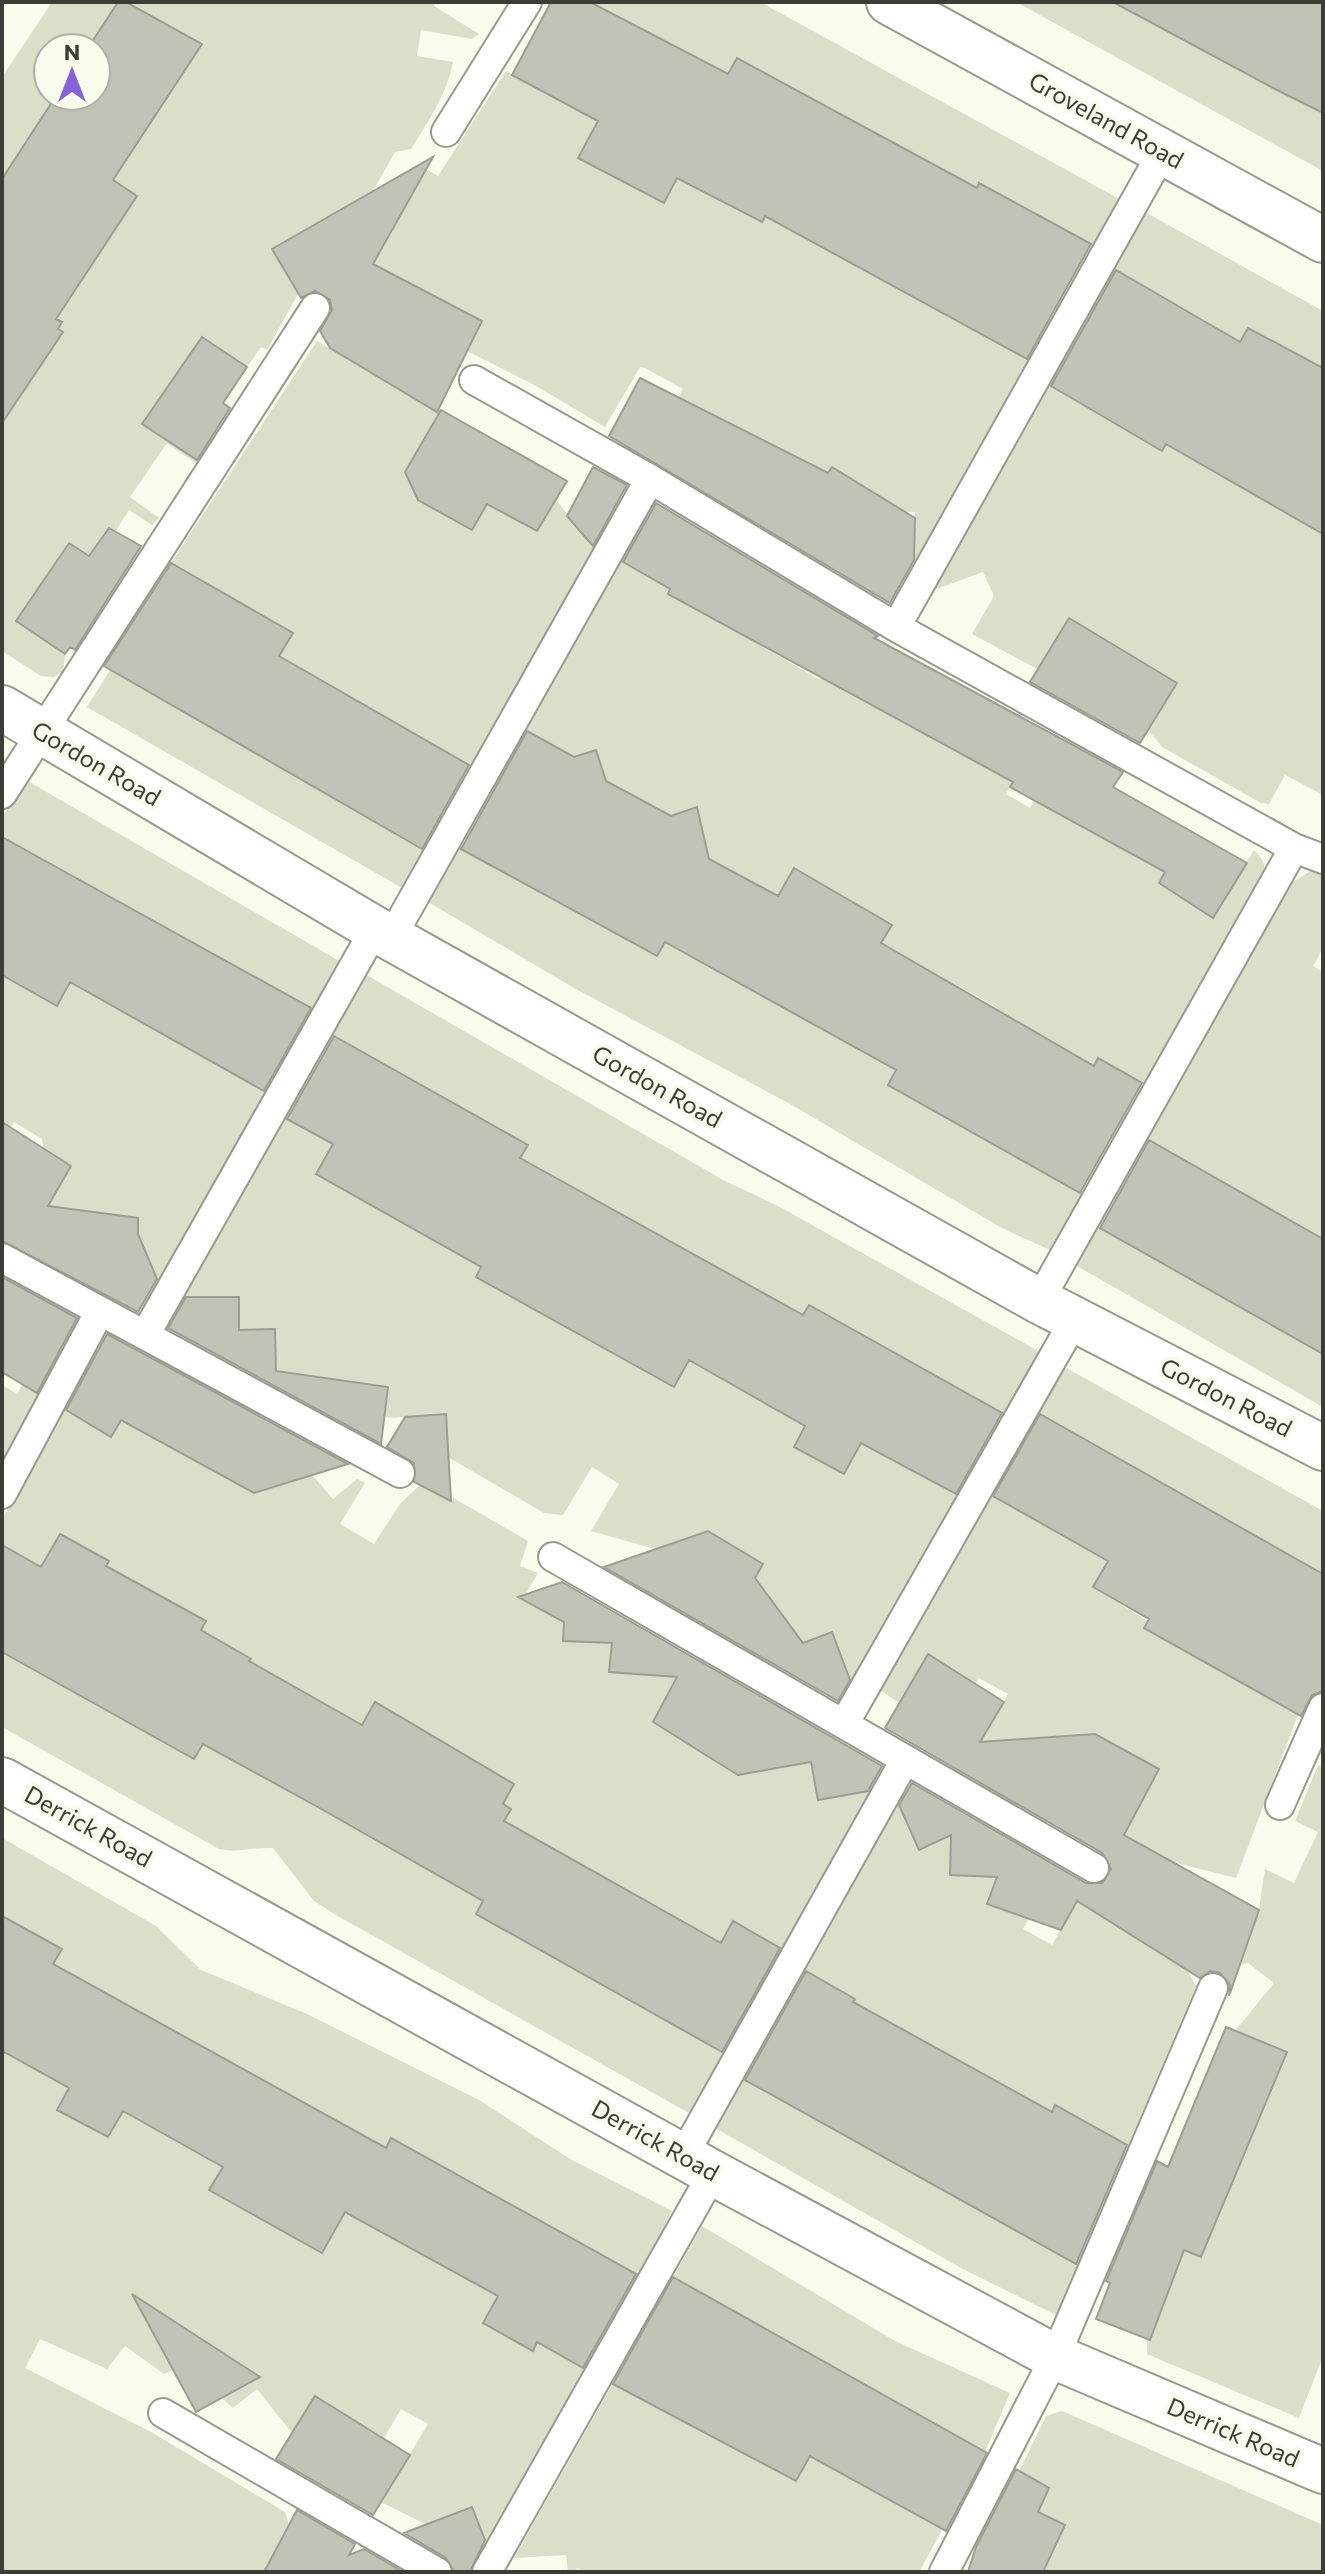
<svg xmlns="http://www.w3.org/2000/svg" width="1325" height="2574" viewBox="0 0 1325 2574" font-family="Commissioner,sans-serif">
<rect width="100%" height="100%" fill="#f9fbed"/>
<!-- green -->
<path fill="#dbdfc9" fill-rule="evenodd" d="M52,2h384l-2,4 45,28 -7,5 -51,-9 -4,26 36,6c-7,34 -24,58 -42,87l-16,3 -30,53 31,17 30,-53 12,7 68,-105 92,50 107,-58 -115,-61h170l363,199 -25,47 -119,-64 -63,115 58,32 16,-27 59,33 -135,230 1,-55 -39,-1 2,-16 -46,-28 -31,51 -146,-74 28,-55 -38,-21 -5,-1 -35,60 -67,-40 -134,-68 12,71 25,20 -36,62 29,16 -9,16 47,26 15,-26 50,27 19,-31 38,47 -120,221 -195,-112 13,-23 -121,-70 146,-222 43,25 6,-90 27,-45 -39,-22 -81,40 25,45 -31,56 -6,-3 -14,20 -45,-30 -17,24 7,55 23,16 -13,13 -5,19 -30,-21 -37,54 29,21 -7,7 -23,-15 -21,33 10,33 -50,-34 -52,79 49,33 -2,17 -9,6 -13,-1 -39,-25v-574zM48,48h48v48h-48z
M1016,2h307v169z
M1145,212l178,99v484l-38,-20 -16,29 -8,-1 -99,-56 -14,-17 29,-48 -108,-64 -32,51 -65,-35 22,-38 -11,-24 -52,19z
M640,518l10,4 -23,43 39,21 29,-41 -27,49 49,27 28,-49 46,28 -26,48 55,32 28,-47 68,28 -29,51 136,52 -17,30 24,14 18,-30 23,13 -12,23 107,58 -8,12 26,14 34,-42 -29,47 23,15 42,-68c9,9 12,14 10,26l-116,210 -50,-27 -4,7 -111,-35 13,-24 -49,-27 -59,104 198,111 -32,57 -52,-24 -212,-124 -216,-116 -146,-86 31,-56 197,110 50,-87 -35,-53 -47,14 -50,-73 -49,-27z
M115,662l66,48 245,141 -22,38 -317,-182z
M26,780l315,182 -27,48 -298,-165 -14,24v-51z
M1312,870l11,5v73l-10,18 10,6v267l-176,-99 144,-257z
M2,943l267,149 -108,194c-23,-51 -25,-69 -85,-76l-5,27 -28,-23 28,-48 -28,-18 -1,-9 -28,-17 -12,20z
M363,973l362,208 51,24 266,148 -35,63 -199,-111 -45,82 49,27 -17,33 48,27 19,-32 99,56 -109,187 -20,-53 -31,11 -95,-52 -19,-53 -32,11 -64,-18 28,-47 -27,-17 -29,48 -19,-2 -103,-60 4,-39 -56,4 -4,-2 3,-29 -108,-9 -4,-16 -1,-33 -36,1v-33h-57l101,-181 50,28 -17,31 148,82 63,-112 -198,-111z
M1098,1227l225,126v54l-246,-141z
M46,1345l10,2 2,11 -56,105v-78l15,9z
M94,1347l28,48 178,66 33,38 24,-20 8,4 -25,41 34,20 26,-40 24,-23 104,60 -8,25 18,7 -15,26 41,12v30l48,-2 -3,32 69,3 -26,49 29,15h78l7,33 44,-8 8,37 56,-10 -185,323 -353,-198 -22,-14 -41,-53c-19,-1 -35,5 -54,1l-217,-122v-207z
M1061,1365l262,146v63l-287,-162z
M990,1494l118,67 -15,26 196,123 32,-56 -85,224 -63,-16 -49,-27 35,-66 -48,-26 -132,1 29,-50 -29,-16 -29,48 -22,-72 -29,49 -20,-14z
M1318,1765l5,2v589l-24,62 -152,-64 1,-118 139,-184 -52,-21 39,-48 -26,-20 -8,1 19,-54 6,-41 29,14 24,-51 -23,-11z
M896,1799l23,51 32,-14 -1,39 32,1 2,-31 22,5 -18,53 63,-23 -28,49 29,16 27,-49 109,75 8,15 -140,329 -93,-46 -248,-141 29,-49 297,166 64,-112 -49,-27 -19,30 -197,-109 14,-28 -49,-28z
M2,1838l154,88 45,44 104,43 174,87 91,59 102,52 -32,65 -152,271 -26,10 -27,-28 -54,-27 47,-78 -27,-15 -17,29 -69,-42 -23,37 -35,-44 -24,19 -11,-10 -26,14 -23,-42 -9,4 -39,-28 -18,23 -67,-30 -15,29 128,65 132,79 4,13 52,47h-339z
M702,2226l193,115 115,52 -25,59 -66,120h-334l-8,-4 -2,4h-7l-2,-17 -52,3z
M1062,2411l261,114v47h-289l-25,-80 37,-76z"/>
<!-- building -->
<path fill="#c1c3b6" stroke="#9c9e91" stroke-width="2" d="M118,2h8l76,42 -89,136 24,16 -81,123 6,3 -4,7 5,3 -61,91v-244l54,-83h40v-48h-8z
M551,2h39l138,72 9,-16 240,130 2,-5 112,61 -64,115 -262,-143 -3,6 -85,-44 -13,25 -86,-45 20,-37 -86,-46z
M1113,2h210v111l-48,-24z
M433,157l-60,107 109,57 -45,91 -107,-64 -10,-17 12,-21 -2,-10 -15,-9 -14,7 -29,-49z
M1116,270l124,72 8,-14 75,40v166l-157,-90 -4,7 -111,-65z
M202,337l45,30 -24,36 7,5 -33,52 -55,-36z
M640,378l188,95 4,-6 83,51 -1,42 -24,43 -281,-167z
M441,410l126,71 -30,50 -50,-27 -15,26 -54,-30 -13,-28z
M593,467l34,18 -34,61 -26,-30z
M656,503l222,133 -4,2 249,134 -10,15 134,76 -34,55 -54,-35 6,-11 -155,-85 3,-5 -345,-188 2,-5 -47,-27z
M109,528l32,18 -66,104 -5,-3 -5,7 -49,-33 53,-78 20,13z
M171,563l122,70 -14,23 190,109 -47,84 -318,-183z
M1069,618l108,65 -37,60 -110,-61z
M527,731l47,26 22,-7 10,31 65,35 26,-9 12,52 69,37 16,-28 98,57 -11,18 213,123 4,-8 44,25 -62,110 -192,-108 8,-15 -231,-128 -8,14 -196,-107z
M2,837l309,171 -47,83 -194,-109 -13,24 -55,-31z
M334,1036l194,109 -8,13 283,157 6,-10 193,108 -46,81 -95,-51 -17,31 -50,-27 11,-21 -116,-66 -15,27 -198,-110 5,-10 -165,-93 17,-30 -46,-25z
M2,1122l69,44 -23,40 90,12v16l19,45 -19,33 -136,-71z
M1149,1140l174,99v115l-223,-126z
M2,1277l75,41 -40,75 -35,-21z
M186,1297h53v33l36,-1 1,42 112,16 -7,57 -213,-116z
M107,1334l241,130 -94,29 -133,-73 -10,17 -45,-27z
M446,1414l5,87 -37,-19v-19l-27,-16 18,-30z
M1040,1414l283,160v117l-11,4 -11,21 -157,-88 5,-9 -56,-32 15,-26 -115,-65z
M708,1531l55,33 -8,14 48,65 29,-11 18,48 -12,21 -234,-134z
M60,1534l49,27 -3,5 100,55 -5,9 50,29 -2,2 113,64 13,-23 139,82 -11,20 8,5 -7,12 217,122 12,-22 47,27 -58,104 -246,-138 7,-13 -167,-95 -113,-62 -9,15 -192,-107v-107l39,22z
M562,1582l320,184 -14,25 -50,9 -7,-38 -73,13 -85,-53 24,-45 -68,-5 3,-29 -49,-2 1,-19 -46,-25z
M928,1654l76,48 -24,40 115,-8 64,35 -35,66 135,75 -30,86 1,-11 -10,-12 -10,-2 -10,7 -123,-77 -16,29 -74,-26 10,-27 -47,-2 1,-40 -32,15 -20,-45 13,-22 174,100h16l9,-14 -9,-16 -217,-125z
M2,1916l60,33 -9,15 333,184 5,-10 245,136 -53,94 -46,-26 -4,9 -50,-28 15,-27 -153,-84 -23,41 -113,-63 14,-23 -100,-56 -15,26 -51,-27 12,-22 -65,-36 -2,4z
M806,1971l49,28 -2,3 199,110 3,-7 72,40 -51,119 -331,-184z
M1226,2027l61,25 -86,205 -17,-7 -34,90 -54,-21 14,-36 -4,-2 51,-120 11,6z
M673,2277l314,176 -41,78 -136,-75 -14,25 -183,-97z
M132,2294l128,83 -64,35z
M315,2396l95,59 -37,60 -97,-56z
M1016,2469l33,19 -11,24 27,13 -22,47h-75l8,-25z
M472,2507l13,33 -15,32h-16l-8,-14 -42,-25z
M297,2510l58,34 -6,11 15,-6 39,23h-139z"/>
<g fill="none" stroke-linecap="round" stroke-linejoin="round">
<defs>
<path id="lane" d="M446,132l81,-130
M474,380l176,99
M896,627l266,-474
M2,794l313,-486
M1294,848l29,11
M391,938l259,-459 246,148 398,221 -255,453
M2,1258l398,215
M145,1335l230,-406
M2,1494l98,-183
M553,1557l541,311
M844,1724l230,-403
M1280,1805l43,-97
M683,2156l222,-396
M163,2413l274,159
M487,2572l226,-399
M944,2572l111,-215 158,-369"/>
<path id="street" d="M889,2l434,238
M2,708l373,221 664,372 284,147
M2,1780l711,393 342,184 268,114"/>
</defs>
<!-- lane casing -->
<use href="#lane" stroke="#989a8d" stroke-width="32"/>
<!-- street casing -->
<use href="#street" stroke="#989a8d" stroke-width="48"/>
<!-- lane -->
<use href="#lane" stroke="#fff" stroke-width="28"/>
<!-- street -->
<use href="#street" stroke="#fff" stroke-width="44"/>
</g>
<g text-anchor="middle" stroke-width="8" stroke-linejoin="round" paint-order="stroke">
<!-- street labels -->
<g font-size="24" fill="#3d3d38" stroke="#f9fbed">
<text transform="translate(1106 121) rotate(29)" y="8">Groveland Road</text>
<text transform="translate(96 764) rotate(30)" y="8">Gordon Road</text>
<text transform="translate(657 1087) rotate(29)" y="8">Gordon Road</text>
<text transform="translate(1226 1398) rotate(27)" y="8">Gordon Road</text>
<text transform="translate(88 1827) rotate(29)" y="8">Derrick Road</text>
<text transform="translate(655 2141) rotate(29)" y="8">Derrick Road</text>
<text transform="translate(1233 2433) rotate(23)" y="8">Derrick Road</text>
</g>
</g>
<!-- border -->
<rect width="1325" height="2574" fill="none" stroke="#3d3d38" stroke-width="8"/>
<!-- north arrow -->
<g transform="translate(72 72)"><circle r="38" fill="#f9fbed" stroke="#aeafa5" stroke-width="2"/>
<path d="M0-6L14 30L0 20L-14 30Z" fill="#8762dd"/>
<text y="-12" font-size="22" font-weight="bold" text-anchor="middle" fill="#3d3d38">N</text>
</g>
</svg>
